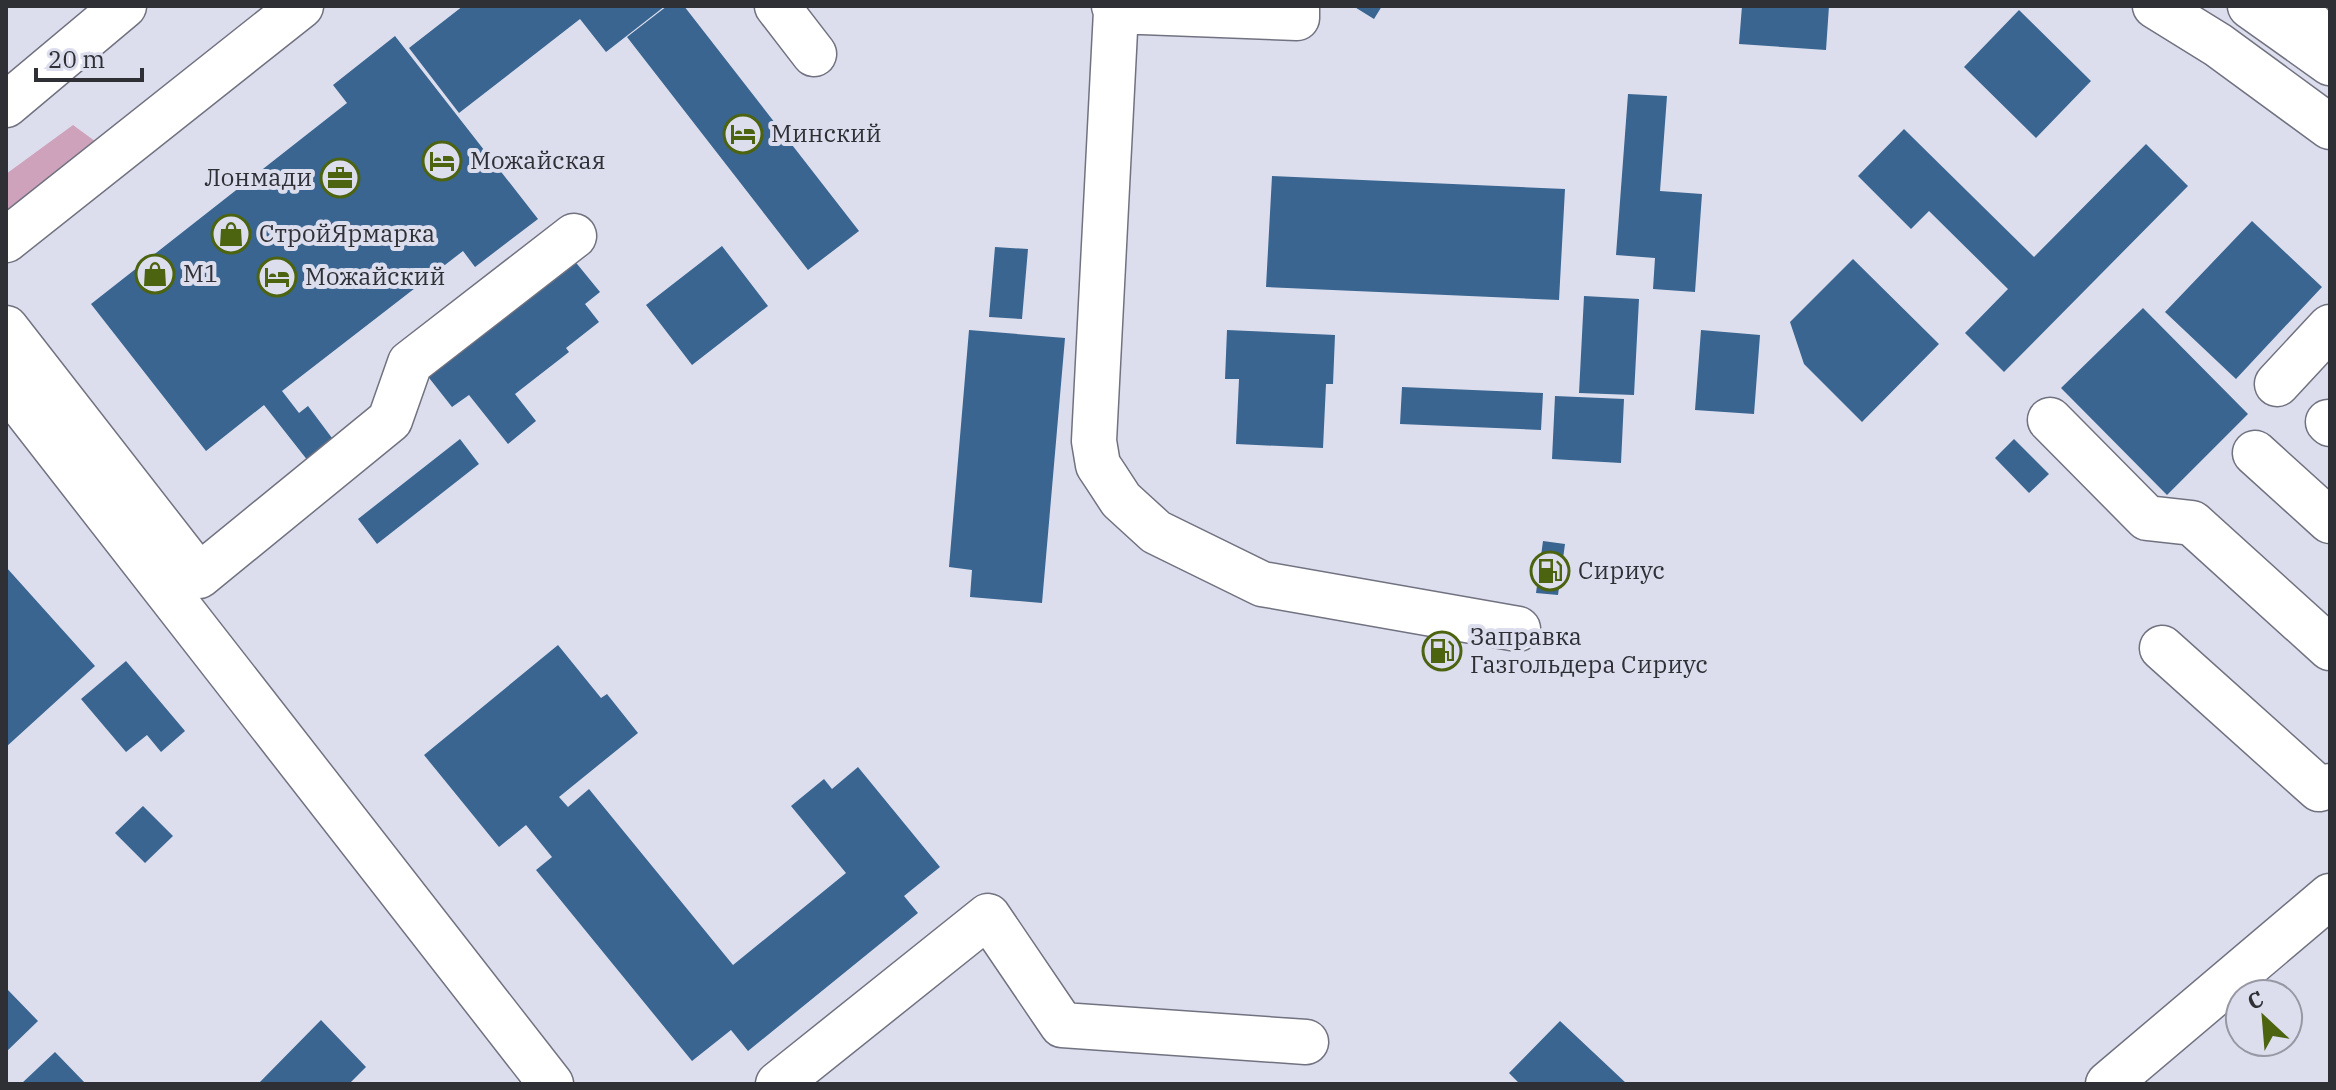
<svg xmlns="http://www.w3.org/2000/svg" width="2336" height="1090" viewBox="0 0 2336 1090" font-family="'IBM Plex Serif',serif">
<rect width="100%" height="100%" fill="#dcdeee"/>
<!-- green -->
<path fill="#cfa2bc" d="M73,125l30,22 -97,71v-44z"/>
<!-- building -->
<path fill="#396590" d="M463,6h202l-59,46 -26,-33 -121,94 -50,-65z
M667,6h17l175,225 -51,39 -181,-233z
M1353,6h29l-8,13z
M1742,6h87l-3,44 -87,-6z
M2019,10l72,71 -55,57 -72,-71z
M395,36l143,183 -63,48 -12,-16 -181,140 17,22 9,-7 30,40 -26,20 -48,-61 -58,46 -115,-147 256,-201 -14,-18z
M1628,94l39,2 -7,95 42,3 -7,98 -42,-3 2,-31 -39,-3z
M1904,129l130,128 112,-113 42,42 -184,186 -39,-39 43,-44 -79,-78 -18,18 -53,-53z
M1272,176l293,13 -6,111 -293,-13z
M2252,221l70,66 -86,92 -71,-67z
M722,246l46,60 -76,59 -46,-60z
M995,247l33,2 -6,70 -33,-2z
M573,259l27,33 -15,12 14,18 -33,26 3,4 -54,42 21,27 -28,23 -39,-49 -17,12 -26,-33z
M1853,259l86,85 -77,78 -58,-58 -14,-42z
M1584,296l55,3 -5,96 -55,-2z
M2143,308l105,106 -81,81 -106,-107z
M969,330l96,8 -23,265 -72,-6 2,-27 -23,-3z
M1227,330l108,5 -2,49h-7l-3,64 -87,-4 3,-65h-14z
M1701,330l59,5 -6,79 -59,-4z
M1402,387l141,6 -2,37 -141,-6z
M1555,396l69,3 -3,64 -69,-4z
M460,439l19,25 -102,80 -19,-25z
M2014,439l35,35 -20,19 -34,-35z
M1543,541l22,3 -7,51 -22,-2z
M6,567l89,99 -89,81z
M558,645l43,53 6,-4 31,39 -79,64 9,10 21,-18 144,176 113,-92 -55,-67 33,-27 8,10 26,-22 82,100 -36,29 14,17 -170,138 -17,-21 -39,31 -156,-191 16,-13 -26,-32 -27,22 -75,-92z
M126,661l59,70 -24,21 -14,-17 -21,17 -45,-53z
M143,806l30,30 -28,27 -30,-30z
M6,988l32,33 -32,31z
M321,1020l45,47 -17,17h-91z
M1560,1021l67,63h-107l-11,-11z
M55,1052l31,32h-65z"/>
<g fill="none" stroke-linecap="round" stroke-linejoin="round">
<defs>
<path id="minor" d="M777,6l37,48
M1114,6l2,5 181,7v-12
M2155,6l63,39 112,82
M1116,11l-22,430 4,24 8,12 15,23 35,32 106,52 256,45
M6,240l295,-234
M6,328l193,248 191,-156 20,-57 164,-127
M2277,384l53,-57
M6,385l545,699
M2050,420l97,98 45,5 138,125
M2328,422l2,2
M2255,453l75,68
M2162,648l157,141 11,-3
M778,1084l210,-168 74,109 244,17
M2108,1084l222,-188"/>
<path id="major" d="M2293,6l37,38"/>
<path id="highway" d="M2250,6l80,57
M6,105l118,-99"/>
</defs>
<!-- minor casing -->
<use href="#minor" stroke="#717280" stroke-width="47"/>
<!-- major casing -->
<use href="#major" stroke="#717280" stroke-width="47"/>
<!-- highway casing -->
<use href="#highway" stroke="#717280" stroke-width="47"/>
<!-- minor -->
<use href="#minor" stroke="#fff" stroke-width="44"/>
<!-- major -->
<use href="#major" stroke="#fff" stroke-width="44"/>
<!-- highway -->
<use href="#highway" stroke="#fff" stroke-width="44"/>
</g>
<!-- icons -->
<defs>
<symbol id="hotel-ring" viewBox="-11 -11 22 22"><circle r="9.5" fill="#dcdeee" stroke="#4c6310" stroke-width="1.5"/><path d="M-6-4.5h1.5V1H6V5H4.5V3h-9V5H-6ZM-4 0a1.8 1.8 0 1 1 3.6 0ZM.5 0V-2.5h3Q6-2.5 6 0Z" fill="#4c6310"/></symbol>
<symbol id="office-ring" viewBox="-11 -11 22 22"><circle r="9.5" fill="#dcdeee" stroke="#4c6310" stroke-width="1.5"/><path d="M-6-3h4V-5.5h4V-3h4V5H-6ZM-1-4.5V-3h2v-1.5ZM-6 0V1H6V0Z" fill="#4c6310"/></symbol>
<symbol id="shop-ring" viewBox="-11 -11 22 22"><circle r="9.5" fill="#dcdeee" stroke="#4c6310" stroke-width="1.5"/><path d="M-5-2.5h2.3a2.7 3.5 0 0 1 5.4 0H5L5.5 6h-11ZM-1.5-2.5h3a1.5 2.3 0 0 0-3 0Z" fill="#4c6310"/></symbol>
<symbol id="fuel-ring" viewBox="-11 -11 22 22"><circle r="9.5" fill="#dcdeee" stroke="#4c6310" stroke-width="1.5"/><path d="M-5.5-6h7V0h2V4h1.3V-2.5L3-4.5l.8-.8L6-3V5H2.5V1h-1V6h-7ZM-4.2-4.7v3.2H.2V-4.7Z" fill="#4c6310"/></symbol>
</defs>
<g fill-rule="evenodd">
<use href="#hotel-ring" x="721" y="112" width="44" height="44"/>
<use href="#hotel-ring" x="420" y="139" width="44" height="44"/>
<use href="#office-ring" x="318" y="156" width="44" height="44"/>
<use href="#shop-ring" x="209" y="212" width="44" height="44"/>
<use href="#shop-ring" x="133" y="252" width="44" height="44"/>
<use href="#hotel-ring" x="255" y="255" width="44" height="44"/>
<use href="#fuel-ring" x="1528" y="549" width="44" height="44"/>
<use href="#fuel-ring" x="1420" y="629" width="44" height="44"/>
</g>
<g text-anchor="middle" stroke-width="8" stroke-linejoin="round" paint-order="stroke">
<!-- poi labels -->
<g font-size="24" fill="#2f3036" stroke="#dcdeee" text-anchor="start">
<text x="771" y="142">Минский</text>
<text x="470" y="169">Можайская</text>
<text x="312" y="186" text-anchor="end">Лонмади</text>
<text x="259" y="242">СтройЯрмарка</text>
<text x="183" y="282">М1</text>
<text x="305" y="285">Можайский</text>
<text x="1578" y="579">Сириус</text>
<text x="1470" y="645">Заправка<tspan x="1470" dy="28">Газгольдера Сириус</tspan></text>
</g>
</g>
<!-- border -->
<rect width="2336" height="1090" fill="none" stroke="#2f3036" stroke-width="16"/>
<!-- north arrow -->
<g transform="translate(2264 1018) rotate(334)"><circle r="38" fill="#dcdeee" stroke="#9798a4" stroke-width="2"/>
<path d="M0-6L14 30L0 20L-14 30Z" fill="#4c6310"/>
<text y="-12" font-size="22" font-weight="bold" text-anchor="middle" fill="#2f3036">С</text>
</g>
<!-- scale -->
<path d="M36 68v12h106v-12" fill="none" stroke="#2f3036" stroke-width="4"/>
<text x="48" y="68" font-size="24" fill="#2f3036" stroke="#dcdeee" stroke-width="6" paint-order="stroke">20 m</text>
</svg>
